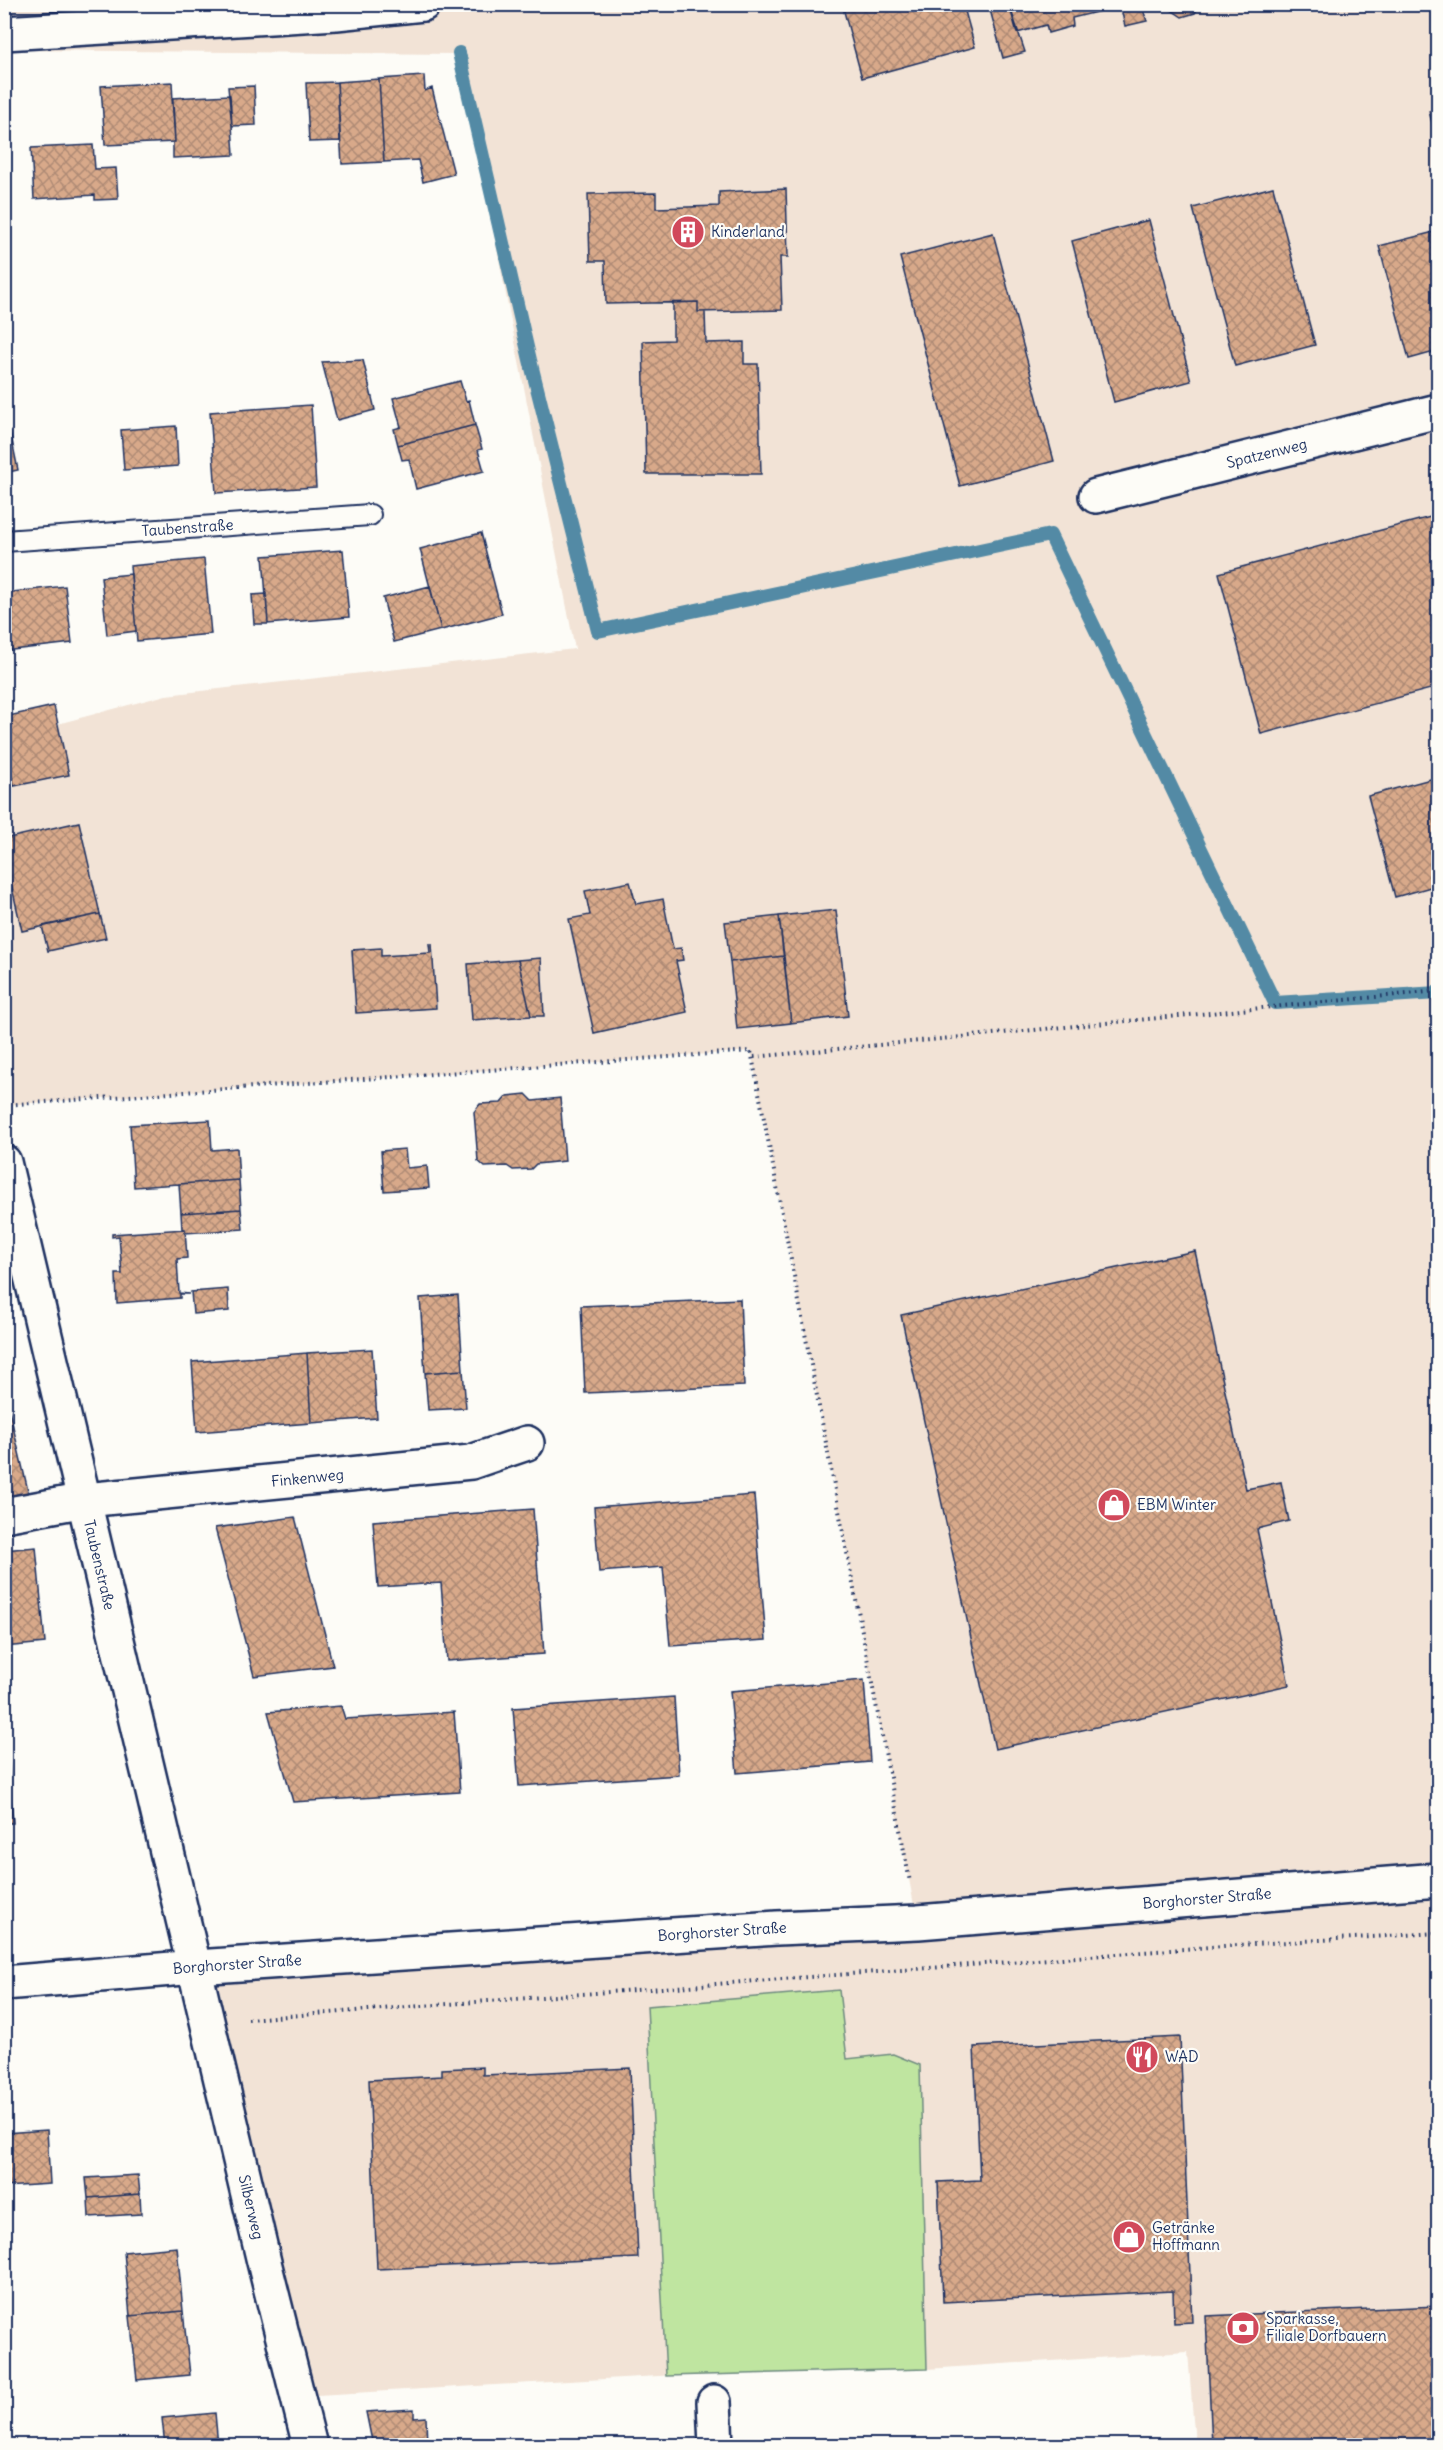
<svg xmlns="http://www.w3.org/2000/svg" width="1443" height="2450" viewBox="0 0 1443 2450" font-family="Delius,sans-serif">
<defs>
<pattern id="building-cross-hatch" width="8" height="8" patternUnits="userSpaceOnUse" patternTransform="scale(1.5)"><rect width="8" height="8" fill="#d8a98a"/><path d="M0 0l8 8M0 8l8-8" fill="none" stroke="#ae8a74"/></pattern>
</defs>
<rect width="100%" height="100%" fill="#fdfcf7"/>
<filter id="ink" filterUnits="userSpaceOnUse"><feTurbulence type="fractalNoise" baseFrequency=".0167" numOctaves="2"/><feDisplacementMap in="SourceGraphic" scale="12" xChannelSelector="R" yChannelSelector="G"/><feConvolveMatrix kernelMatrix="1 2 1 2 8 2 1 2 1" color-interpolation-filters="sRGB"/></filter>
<g filter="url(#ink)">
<!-- built -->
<path fill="#f2e3d6" d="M5,5h1433v2440h-243l-7,-93 -261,17 -1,-8 -627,35 -103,-429 721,-46 -166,-870 -746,54v-367l161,-43 409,-46 -116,-595 -454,-4z"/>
<!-- grass -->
<path fill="#bfe5a0" stroke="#6d8a7f" stroke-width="1.5" d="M839,1990l8,69 46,-5 27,11 7,304 -261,7 -19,-370z"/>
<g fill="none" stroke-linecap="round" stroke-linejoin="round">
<!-- stream -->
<path stroke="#528aa5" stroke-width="14" d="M459,53l71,307 68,271 452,-96 225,468 163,-10"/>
</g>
<!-- building -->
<path fill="url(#building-cross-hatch)" stroke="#1b2f5e" stroke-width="1.5" d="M842,4h121l12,43 -113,31z
M995,4h14l16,48 -22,6 -14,-52z
M1009,4h90l2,7 -29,7 1,8 -25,7 -2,-8 -29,8z
M1120,4h21l6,17 -22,5z
M1169,4h31l-5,9 -13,4 -12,-8z
M424,76l1,15 7,-3 22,86 -31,8 -5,-22 -34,2 -5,-83z
M379,79l5,83 -42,2 -5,-82z
M172,82l3,60 -70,3 -4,-59z
M337,82l3,59 -31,1 -3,-59z
M254,86l2,39 -24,1 -4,-39z
M230,95l4,60 -61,3v-16h2l-3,-44z
M1438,109v38l-9,-36z
M93,145l2,24 21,-1 2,31 -23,1v-5l-61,4 -3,-51z
M1273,187l42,158 -80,21 -42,-158z
M786,189l2,68h-8l2,53 -84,2v-10l-92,2 -1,-43h-15l-2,-67 68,-1v15l63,-2v-14z
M1149,220l42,161 -77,21 -42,-161z
M1438,231v120l-29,8 -30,-113z
M993,233l61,228 -94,25 -60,-229z
M698,302v10h7l1,31 38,-1v22h14l3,110h-115l-3,-133 30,-1v-37z
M363,360l12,50 -38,10 -15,-58z
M460,381l6,20 3,-1 6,25 -77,20 -4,-16 7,-2 -8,-29z
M311,405l5,82 -100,6 -6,-81z
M475,425l7,24 -4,1 6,21 -68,18 -7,-30 -7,1 -4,-15z
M176,426l2,40 -54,4 -3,-40z
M10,431l8,39 -14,3v-41z
M1438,515v172l-177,47 -42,-161z
M481,533l21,81 -61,16 -21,-81z
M343,550l6,67 -81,7 -5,-68z
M204,559l7,75 -74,7 -7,-75z
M131,574l5,57 -29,4 -6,-58z
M65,586l7,57 -68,8v-58z
M430,586l11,44 -47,12 -11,-44z
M266,594l2,30h-14l-2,-29z
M54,706l15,69 -55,11 -10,-42v-27z
M1438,777v108l-43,12 -27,-101z
M79,822l21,92 -78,17 -18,-78v-14z
M630,882l6,22 27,-5 10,50 8,-1 2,12 -7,1 11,51 -93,21 -25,-114 21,-4 -5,-24z
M836,910l12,106 -57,7 -12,-107z
M100,914l6,24 -58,13 -6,-25z
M779,916l5,40 -54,6 -5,-40z
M429,944h3l4,64 -80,5 -4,-63 29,-2v8l49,-3z
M784,956l7,67 -54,6 -7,-67z
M541,958l3,58h-13l-13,-56z
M518,960l13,56 -59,4 -4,-56z
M526,1094l7,7 27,-3 5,63 -29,3 -5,5 -18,1 -6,-4 -22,1 -7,-6 -4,-49 6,-8 21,-1 6,-7z
M210,1120l2,30 25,-2 2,32 -105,7 -4,-62z
M405,1149l2,19 20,-2 2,22 -45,3 -3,-40z
M239,1180l2,29 -60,4 -2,-29z
M241,1209l2,20 -58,4v-4h-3l-1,-16z
M185,1229l2,29 -10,1 2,34 10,1h-9v4l-63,5 -1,-29h6l-3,-38 -7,1v-3z
M1195,1251l51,238 35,-7 8,39 -32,8 32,156 -294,64 -94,-434z
M228,1289l1,22 -36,3 -2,-22z
M458,1295l5,75 -38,3 -5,-75z
M740,1299l4,87 -159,7 -4,-87z
M372,1349l5,69 -66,5 -4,-70z
M307,1353l4,70 -114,9 -5,-70z
M463,1370l3,38 -38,2 -3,-37z
M7,1401l22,94 -25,6v-99z
M754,1495l12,145 -96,6 -7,-79 -64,5 -5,-65z
M533,1509l11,145 -97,7 -6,-78 -63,4 -5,-66z
M295,1517l38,149 -79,10 -39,-148z
M36,1547l9,96 -41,4v-97z
M864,1680l6,82 -133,11 -7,-82z
M674,1697l5,78 -160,11 -6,-78z
M341,1706l4,13 109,-7 6,80 -167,10 -25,-90z
M4,1707l9,116h-9z
M1180,2037l12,285 -18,1 -1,-32 -230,11 -5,-120 42,-2 -6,-133z
M483,2067v8l147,-7 8,190 -261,11 -8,-189 73,-4v-7z
M47,2130l3,54 -46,3v-54z
M138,2175l2,19 -52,4 -2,-20z
M140,2194l1,20 -52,3 -1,-19z
M177,2247l6,64 -53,5 -6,-64z
M1438,2306v140h-226l-6,-130z
M183,2311l7,64 -53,5 -7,-64z
M414,2409v9l12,-1 1,29h-54l-7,-34z
M215,2413l3,33h-53l-3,-28z"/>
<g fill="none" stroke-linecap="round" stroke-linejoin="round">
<defs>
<g id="service">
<path id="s1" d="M4,541l366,-26"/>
</g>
<g id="minor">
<path d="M4,33l332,-20 87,-9"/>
<path id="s2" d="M1096,496l342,-85"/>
<path id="s3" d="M4,1515l81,-15 386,-38 56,-19"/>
<path d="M714,2402l2,44"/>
</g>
<g id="tertiary">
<path id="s4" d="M4,1162l260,1100 46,184"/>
</g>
<g id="secondary">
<path id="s5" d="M4,1983l192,-16 581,-39 141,-6 520,-42"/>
</g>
</defs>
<!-- service casing -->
<use href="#service" stroke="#1b2f5e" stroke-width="24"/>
<!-- minor casing -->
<use href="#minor" stroke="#1b2f5e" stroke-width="38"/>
<!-- tertiary casing -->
<use href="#tertiary" stroke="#1b2f5e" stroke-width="38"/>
<!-- secondary casing -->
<use href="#secondary" stroke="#1b2f5e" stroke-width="38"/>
<!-- path -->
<path stroke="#1b2f5e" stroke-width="4" stroke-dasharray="1.5 4.5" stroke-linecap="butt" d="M754,1057l684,-66
M4,1105l747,-54 159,831
M248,2019l989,-74 201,-12"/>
<!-- service -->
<use href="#service" stroke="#fdfcf7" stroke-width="20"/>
<!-- minor -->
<use href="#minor" stroke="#fdfcf7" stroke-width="33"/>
<!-- tertiary -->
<use href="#tertiary" stroke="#fdfcf7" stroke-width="33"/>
<!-- secondary -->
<use href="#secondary" stroke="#fdfcf7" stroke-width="33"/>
</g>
</g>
<!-- icons -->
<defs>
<symbol id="building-disc" viewBox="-11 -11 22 22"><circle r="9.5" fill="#d1495b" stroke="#fdfcf7"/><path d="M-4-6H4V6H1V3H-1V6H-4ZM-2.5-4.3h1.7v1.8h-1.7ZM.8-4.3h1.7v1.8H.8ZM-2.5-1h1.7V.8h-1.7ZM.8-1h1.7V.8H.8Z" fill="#fff"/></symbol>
<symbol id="shop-disc" viewBox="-11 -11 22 22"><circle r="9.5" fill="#d1495b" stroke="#fdfcf7"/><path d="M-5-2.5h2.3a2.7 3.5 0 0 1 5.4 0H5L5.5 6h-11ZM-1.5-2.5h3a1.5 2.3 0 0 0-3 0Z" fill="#fff"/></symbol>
<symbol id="restaurant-disc" viewBox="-11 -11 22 22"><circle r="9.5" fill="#d1495b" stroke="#fdfcf7"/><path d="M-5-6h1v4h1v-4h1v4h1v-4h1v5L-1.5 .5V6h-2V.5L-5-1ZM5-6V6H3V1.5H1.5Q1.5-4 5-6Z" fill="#fff"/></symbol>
<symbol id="bank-disc" viewBox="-11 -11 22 22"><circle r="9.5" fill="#d1495b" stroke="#fdfcf7"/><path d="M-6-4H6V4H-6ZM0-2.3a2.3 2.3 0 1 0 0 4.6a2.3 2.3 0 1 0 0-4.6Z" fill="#fff"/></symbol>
</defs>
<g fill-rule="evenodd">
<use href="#building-disc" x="669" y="213" width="38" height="38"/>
<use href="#shop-disc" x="1095" y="1486" width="38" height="38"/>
<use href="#restaurant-disc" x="1123" y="2038" width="38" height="38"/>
<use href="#shop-disc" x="1110" y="2218" width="38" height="38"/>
<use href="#bank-disc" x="1224" y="2309" width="38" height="38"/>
</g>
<g text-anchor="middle" stroke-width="4.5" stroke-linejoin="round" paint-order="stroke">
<!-- poi labels -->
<g font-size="15" fill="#1b2f5e" stroke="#fdfcf7" text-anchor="start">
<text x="711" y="237">Kinderland</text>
<text x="1137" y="1510">EBM Winter</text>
<text x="1165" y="2062">WAD</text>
<text x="1152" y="2233">Getränke<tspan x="1152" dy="17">Hoffmann</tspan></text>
<text x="1266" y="2324">Sparkasse,<tspan x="1266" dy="17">Filiale Dorfbauern</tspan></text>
</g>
<!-- street labels -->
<g font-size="15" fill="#1b2f5e" stroke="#fdfcf7">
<text dy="5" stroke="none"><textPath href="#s2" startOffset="176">Spatzenweg</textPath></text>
<text dy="5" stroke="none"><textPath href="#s1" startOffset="184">Taubenstraße</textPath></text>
<text dy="5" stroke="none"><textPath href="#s3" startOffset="306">Finkenweg</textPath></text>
<text dy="5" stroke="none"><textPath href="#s4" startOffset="414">Taubenstraße</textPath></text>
<text dy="5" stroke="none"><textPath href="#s5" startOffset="1206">Borghorster Straße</textPath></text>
<text dy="5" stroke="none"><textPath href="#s5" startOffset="720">Borghorster Straße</textPath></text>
<text dy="5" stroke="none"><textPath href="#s5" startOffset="234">Borghorster Straße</textPath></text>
<text dy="5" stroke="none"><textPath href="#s4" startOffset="1074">Silberweg</textPath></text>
</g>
</g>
<!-- margin -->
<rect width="1443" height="2450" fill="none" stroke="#fdfcf7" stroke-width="24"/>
<rect x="12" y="12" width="1419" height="2426" fill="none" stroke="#1b2f5e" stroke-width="2" filter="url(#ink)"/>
</svg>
